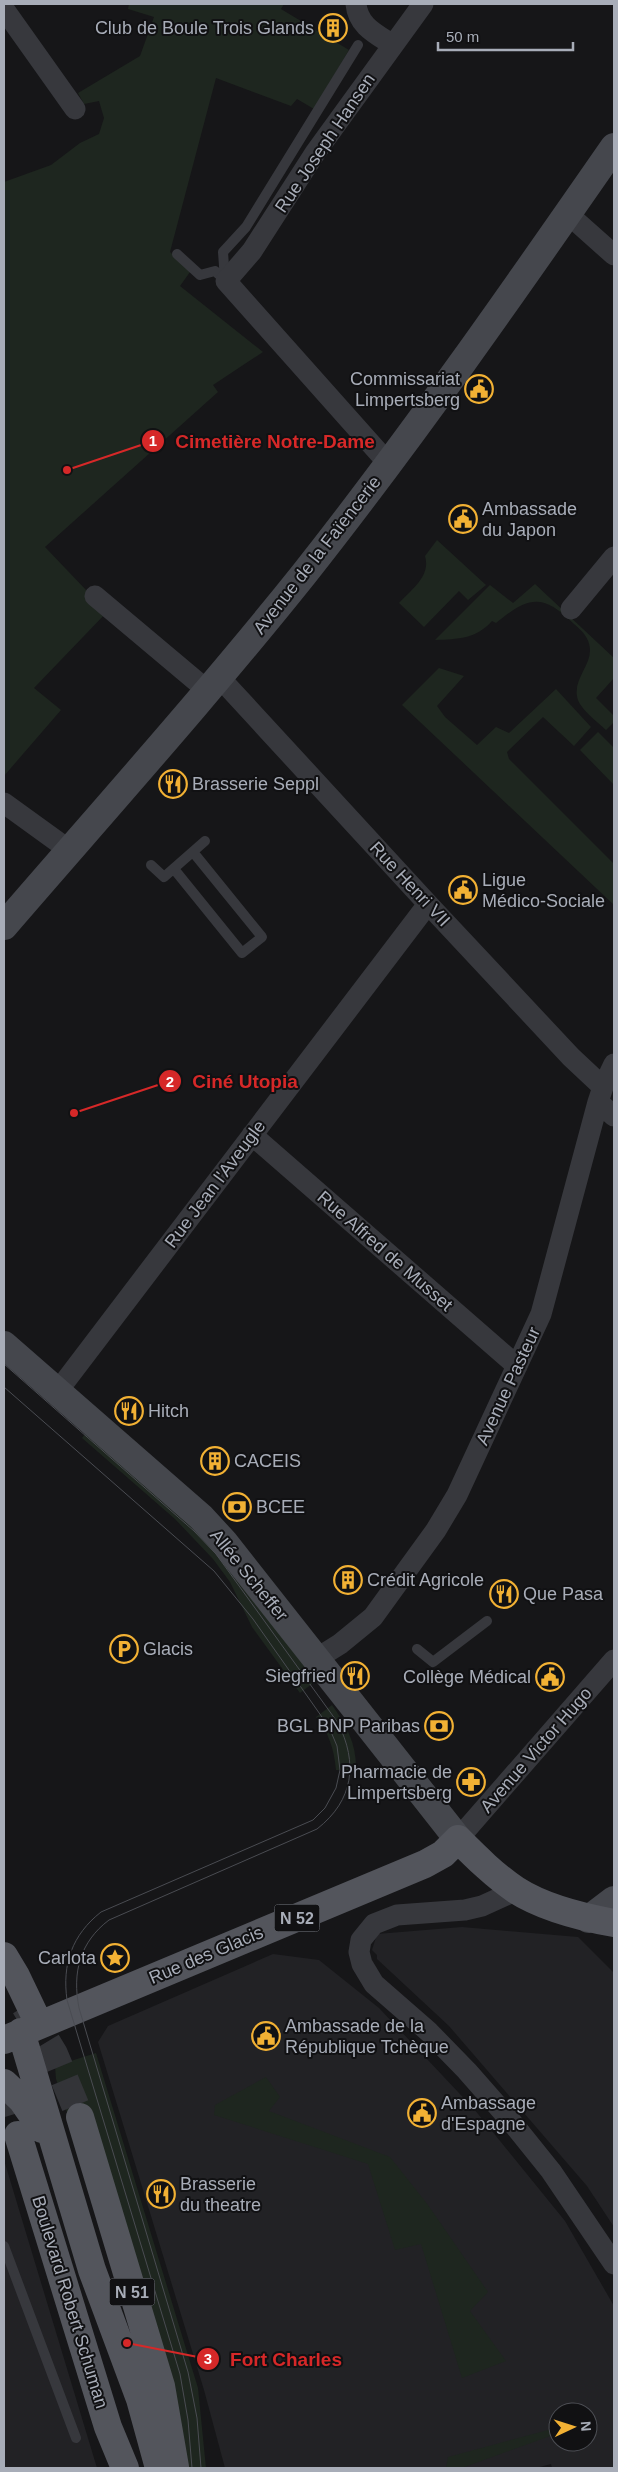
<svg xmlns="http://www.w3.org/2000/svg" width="618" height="2472" viewBox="0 0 618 2472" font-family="Helvetica,sans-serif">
<rect width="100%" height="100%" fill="#161618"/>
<!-- built -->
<path fill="#222225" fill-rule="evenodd" d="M462,1927l116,10 36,36v254l-27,-41 -138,-160 -72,-67v-4l-5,-5 5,-16z
M273,1954l46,6 60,48 95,101 91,112 49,85v162h-62l-1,-4 -15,4h-311l-21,-78 -106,-348 10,-16zM558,2412h30v30h-30z
M4,2160l93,308h-93z"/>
<!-- green -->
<path fill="#1e261f" d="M129,4h155l-3,5 68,41 -35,59 -17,-10 -6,7 -75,-28 -46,174 20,20 -10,14 83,66 -50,33 5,7 -173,155 62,65 -73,76 27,22 -57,66v-594l47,-17 29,-22 19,-9 5,-16 -5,-17 -15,3 -6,-11 62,-37 14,-39 -26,-8z
M437,540l49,45 -18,15 -9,-9 -35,36 -25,-24c13,-14 32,-27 26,-47z
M535,584l79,74v20l-18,20 18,18v6l-8,8c-8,-8 -28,-22 -29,-34 -3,-17 14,-31 13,-47 -1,-12 -8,-18 -16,-25 -32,-32 -46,-27 -78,-1l-4,-2c-16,18 -34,18 -57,19l55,-55 23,18z
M439,668l25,8 -27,30 8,11 32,28 19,-18 13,6 47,-44 35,38 -17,19 -31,-29 -36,35 2,7 105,105v41l-212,-200z
M598,732l16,16v37l-34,-35z
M87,1431l117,102 116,145 -20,15 -48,-66 -22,-45 -17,-23 -38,-40 -93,-81z
M332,1705c15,21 25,40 24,66l-20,-1c-2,-21 -7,-37 -20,-53z
M96,2053l102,335 8,80h-22l-128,-389 -1,-13z
M266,2077l14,20 -11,14 121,46 38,48 60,87 -18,19 36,50 -44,17 -41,-134 -26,6 -27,-86 -154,-49 1,-10z
M552,2429l1,6 -91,33h-16l2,-11z"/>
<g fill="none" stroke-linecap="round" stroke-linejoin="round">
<!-- primary-tunnel -->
<path stroke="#333438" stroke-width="28" stroke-dasharray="28 14" stroke-linecap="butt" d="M25,2006l29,48 26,63
M4,2088l14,47"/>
<!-- lane -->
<path stroke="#37383d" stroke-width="10" d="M177,254l23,21 15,-4 11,10
M225,280l-2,-28 23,-25 112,-182
M151,865l13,12 41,-36
M174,869l68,84 20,-16 -69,-85
M417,1649l16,13 54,-41
M4,2246l72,192"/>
<!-- street -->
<path stroke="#37383d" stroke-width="21" d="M356,4c2,22 20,30 37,41
M4,9l71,100
M568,214l46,41
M388,463l-162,-182 26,-30 63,-98 108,-149
M95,596l113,95
M571,609l43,-52
M220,678l208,226 143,153 32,30
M4,803l65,47
M598,1102l16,14
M252,1135l265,231
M57,1392l371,-488
M316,1659l24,-15 33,-27 63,-87 21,-35 84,-181 57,-212 5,-15 11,-23
M458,1839l156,-179
M517,1890l-35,16 -17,4 -68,5 -23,9 -13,16 -2,12 3,12 12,20 55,48 38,39 43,49 41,51 63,93"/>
<!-- secondary -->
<path stroke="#45474d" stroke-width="28" d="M4,926c101,-117 204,-232 300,-352 109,-138 210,-283 310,-427
M4,1345l197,172 23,25 234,297
M589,1919l25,-19"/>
<!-- primary -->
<path stroke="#53555c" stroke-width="28" d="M4,1956l12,20 23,48
M21,2032l71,238 48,129 19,69
M4,2040l421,-176 18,-10 15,-15c18,18 37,37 58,51 28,18 65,27 98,33
M4,2083l18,17 20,29
M80,2117l81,269 14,81
M18,2135l90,292 17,41"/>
<!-- tram -->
<path stroke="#4a4c52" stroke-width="1" d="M4,1364l190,167 22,23 122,169c20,40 16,77 -21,106l-208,91c-29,22 -37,52 -30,88l109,364 9,46 4,50
M4,1387l210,184 39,48 76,108 8,19 3,24 -4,18 -11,20 -12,12 -212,92c-29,23 -39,52 -34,88l113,374 8,46 4,48"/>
</g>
<!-- icons -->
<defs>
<symbol id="building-ring" viewBox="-11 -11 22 22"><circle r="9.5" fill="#111113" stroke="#f2b134" stroke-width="1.5"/><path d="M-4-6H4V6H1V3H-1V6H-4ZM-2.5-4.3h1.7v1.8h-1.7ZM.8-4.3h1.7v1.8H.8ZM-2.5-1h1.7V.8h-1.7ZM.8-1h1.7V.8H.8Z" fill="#f2b134"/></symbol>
<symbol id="civic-ring" viewBox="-11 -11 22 22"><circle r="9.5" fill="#111113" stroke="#f2b134" stroke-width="1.5"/><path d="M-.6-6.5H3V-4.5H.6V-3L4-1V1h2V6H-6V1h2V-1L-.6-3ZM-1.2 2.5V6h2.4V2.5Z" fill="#f2b134"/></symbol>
<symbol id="restaurant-ring" viewBox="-11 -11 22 22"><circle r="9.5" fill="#111113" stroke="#f2b134" stroke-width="1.5"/><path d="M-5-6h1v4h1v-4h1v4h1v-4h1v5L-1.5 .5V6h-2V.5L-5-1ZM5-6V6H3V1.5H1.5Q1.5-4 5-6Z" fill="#f2b134"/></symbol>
<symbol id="bank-ring" viewBox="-11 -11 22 22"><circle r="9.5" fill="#111113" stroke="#f2b134" stroke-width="1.5"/><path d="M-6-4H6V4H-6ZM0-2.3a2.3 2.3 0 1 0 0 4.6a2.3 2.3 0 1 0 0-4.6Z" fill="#f2b134"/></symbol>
<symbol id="parking-ring" viewBox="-11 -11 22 22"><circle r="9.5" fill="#111113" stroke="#f2b134" stroke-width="1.5"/><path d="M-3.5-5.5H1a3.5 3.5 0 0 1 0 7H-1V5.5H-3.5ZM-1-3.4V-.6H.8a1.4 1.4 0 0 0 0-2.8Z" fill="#f2b134"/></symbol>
<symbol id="pharmacy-ring" viewBox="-11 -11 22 22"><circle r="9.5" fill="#111113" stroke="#f2b134" stroke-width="1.5"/><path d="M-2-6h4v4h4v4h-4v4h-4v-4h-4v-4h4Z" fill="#f2b134"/></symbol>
<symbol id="sight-ring" viewBox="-11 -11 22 22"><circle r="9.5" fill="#111113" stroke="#f2b134" stroke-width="1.5"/><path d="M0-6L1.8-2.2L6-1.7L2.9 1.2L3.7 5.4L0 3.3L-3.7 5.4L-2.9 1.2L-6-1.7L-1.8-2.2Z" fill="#f2b134"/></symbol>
</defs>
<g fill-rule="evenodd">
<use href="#building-ring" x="317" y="12" width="32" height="32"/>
<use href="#civic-ring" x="463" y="373" width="32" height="32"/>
<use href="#civic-ring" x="447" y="503" width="32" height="32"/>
<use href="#restaurant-ring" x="157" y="768" width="32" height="32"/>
<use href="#civic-ring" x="447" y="874" width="32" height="32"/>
<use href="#restaurant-ring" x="113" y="1395" width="32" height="32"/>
<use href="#building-ring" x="199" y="1445" width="32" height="32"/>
<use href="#bank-ring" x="221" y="1491" width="32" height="32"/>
<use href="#building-ring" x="332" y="1564" width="32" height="32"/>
<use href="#restaurant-ring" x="488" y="1578" width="32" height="32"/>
<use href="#parking-ring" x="108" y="1633" width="32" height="32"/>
<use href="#restaurant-ring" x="339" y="1660" width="32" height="32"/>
<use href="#civic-ring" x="534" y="1661" width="32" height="32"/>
<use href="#bank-ring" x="423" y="1710" width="32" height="32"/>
<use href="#pharmacy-ring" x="455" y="1766" width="32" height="32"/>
<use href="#sight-ring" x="99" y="1942" width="32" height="32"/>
<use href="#civic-ring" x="250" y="2020" width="32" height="32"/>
<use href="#civic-ring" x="406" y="2097" width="32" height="32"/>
<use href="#restaurant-ring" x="145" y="2178" width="32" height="32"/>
</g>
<g text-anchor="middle" stroke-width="4" stroke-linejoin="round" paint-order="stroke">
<!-- shield labels -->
<g fill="#111113" stroke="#7b7e86" stroke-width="1">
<rect x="274.5" y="1904.5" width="45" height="27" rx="4"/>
<rect x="109.5" y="2278.5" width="45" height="27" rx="4"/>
</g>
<g font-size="16" font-weight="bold" fill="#a8adb8">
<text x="297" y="1924">N 52</text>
<text x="132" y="2298">N 51</text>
</g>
<!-- poi labels -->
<g font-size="18" fill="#a8adb8" stroke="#111113" text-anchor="start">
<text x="314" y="34" text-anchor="end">Club de Boule Trois Glands</text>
<text x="460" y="385" text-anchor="end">Commissariat<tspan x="460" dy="21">Limpertsberg</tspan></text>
<text x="482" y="515">Ambassade<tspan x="482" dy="21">du Japon</tspan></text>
<text x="192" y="790">Brasserie Seppl</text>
<text x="482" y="886">Ligue<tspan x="482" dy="21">Médico-Sociale</tspan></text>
<text x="148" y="1417">Hitch</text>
<text x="234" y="1467">CACEIS</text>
<text x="256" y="1513">BCEE</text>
<text x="367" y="1586">Crédit Agricole</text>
<text x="523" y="1600">Que Pasa</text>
<text x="143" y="1655">Glacis</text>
<text x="336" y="1682" text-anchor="end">Siegfried</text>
<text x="531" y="1683" text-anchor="end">Collège Médical</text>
<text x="420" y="1732" text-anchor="end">BGL BNP Paribas</text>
<text x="452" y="1778" text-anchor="end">Pharmacie de<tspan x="452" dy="21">Limpertsberg</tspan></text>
<text x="96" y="1964" text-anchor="end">Carlota</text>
<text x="285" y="2032">Ambassade de la<tspan x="285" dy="21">République Tchèque</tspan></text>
<text x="441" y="2109">Ambassage<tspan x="441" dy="21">d'Espagne</tspan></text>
<text x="180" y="2190">Brasserie<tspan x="180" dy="21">du theatre</tspan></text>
</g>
<!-- street labels -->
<g font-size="18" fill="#a8adb8" stroke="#111113">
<text transform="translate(325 143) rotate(-56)" y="6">Rue Joseph Hansen</text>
<text transform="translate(317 555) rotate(-52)" y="6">Avenue de la Faïencerie</text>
<text transform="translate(410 884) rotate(47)" y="6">Rue Henri VII</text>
<text transform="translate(215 1184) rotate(-53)" y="6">Rue Jean l'Aveugle</text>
<text transform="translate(385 1251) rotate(41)" y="6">Rue Alfred de Musset</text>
<text transform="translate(508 1386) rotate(-65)" y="6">Avenue Pasteur</text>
<text transform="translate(249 1575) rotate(51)" y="6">Allée Scheffer</text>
<text transform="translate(536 1750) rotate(-49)" y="6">Avenue Victor Hugo</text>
<text transform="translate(206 1955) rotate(-23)" y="6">Rue des Glacis</text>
<text transform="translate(70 2302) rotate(73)" y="6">Boulevard Robert Schuman</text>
</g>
</g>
<!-- callouts -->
<path fill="none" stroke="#d62828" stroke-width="2" d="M67 470L153 441M74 1113L170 1081M127 2343L208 2359"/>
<g fill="#d62828" stroke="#111113" stroke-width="2">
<circle cx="67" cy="470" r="5"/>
<circle cx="74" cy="1113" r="5"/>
<circle cx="127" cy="2343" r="5"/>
<circle cx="153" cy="441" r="12"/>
<circle cx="170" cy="1081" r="12"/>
<circle cx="208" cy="2359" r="12"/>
</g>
<g font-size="15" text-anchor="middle" font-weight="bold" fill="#fff">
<text x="153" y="446">1</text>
<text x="170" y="1087">2</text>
<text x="208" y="2364">3</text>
</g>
<g font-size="19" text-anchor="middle" font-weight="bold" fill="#d62828" stroke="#111113" stroke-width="4" stroke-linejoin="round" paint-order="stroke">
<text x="275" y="448">Cimetière Notre-Dame</text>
<text x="245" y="1088">Ciné Utopia</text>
<text x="286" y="2366">Fort Charles</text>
</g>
<!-- border -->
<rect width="618" height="2472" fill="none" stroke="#a8adb8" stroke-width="10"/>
<!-- north arrow -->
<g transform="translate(573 2427) rotate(86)"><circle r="24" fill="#111113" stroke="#4d4f55"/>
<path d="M0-4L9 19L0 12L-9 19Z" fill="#f2b134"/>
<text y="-8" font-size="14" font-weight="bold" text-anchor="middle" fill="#a8adb8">N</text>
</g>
<!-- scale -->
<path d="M438 42v8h135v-8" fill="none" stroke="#a8adb8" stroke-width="2.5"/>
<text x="446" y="42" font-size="15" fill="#a8adb8" stroke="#111113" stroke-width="4" paint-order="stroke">50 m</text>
</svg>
